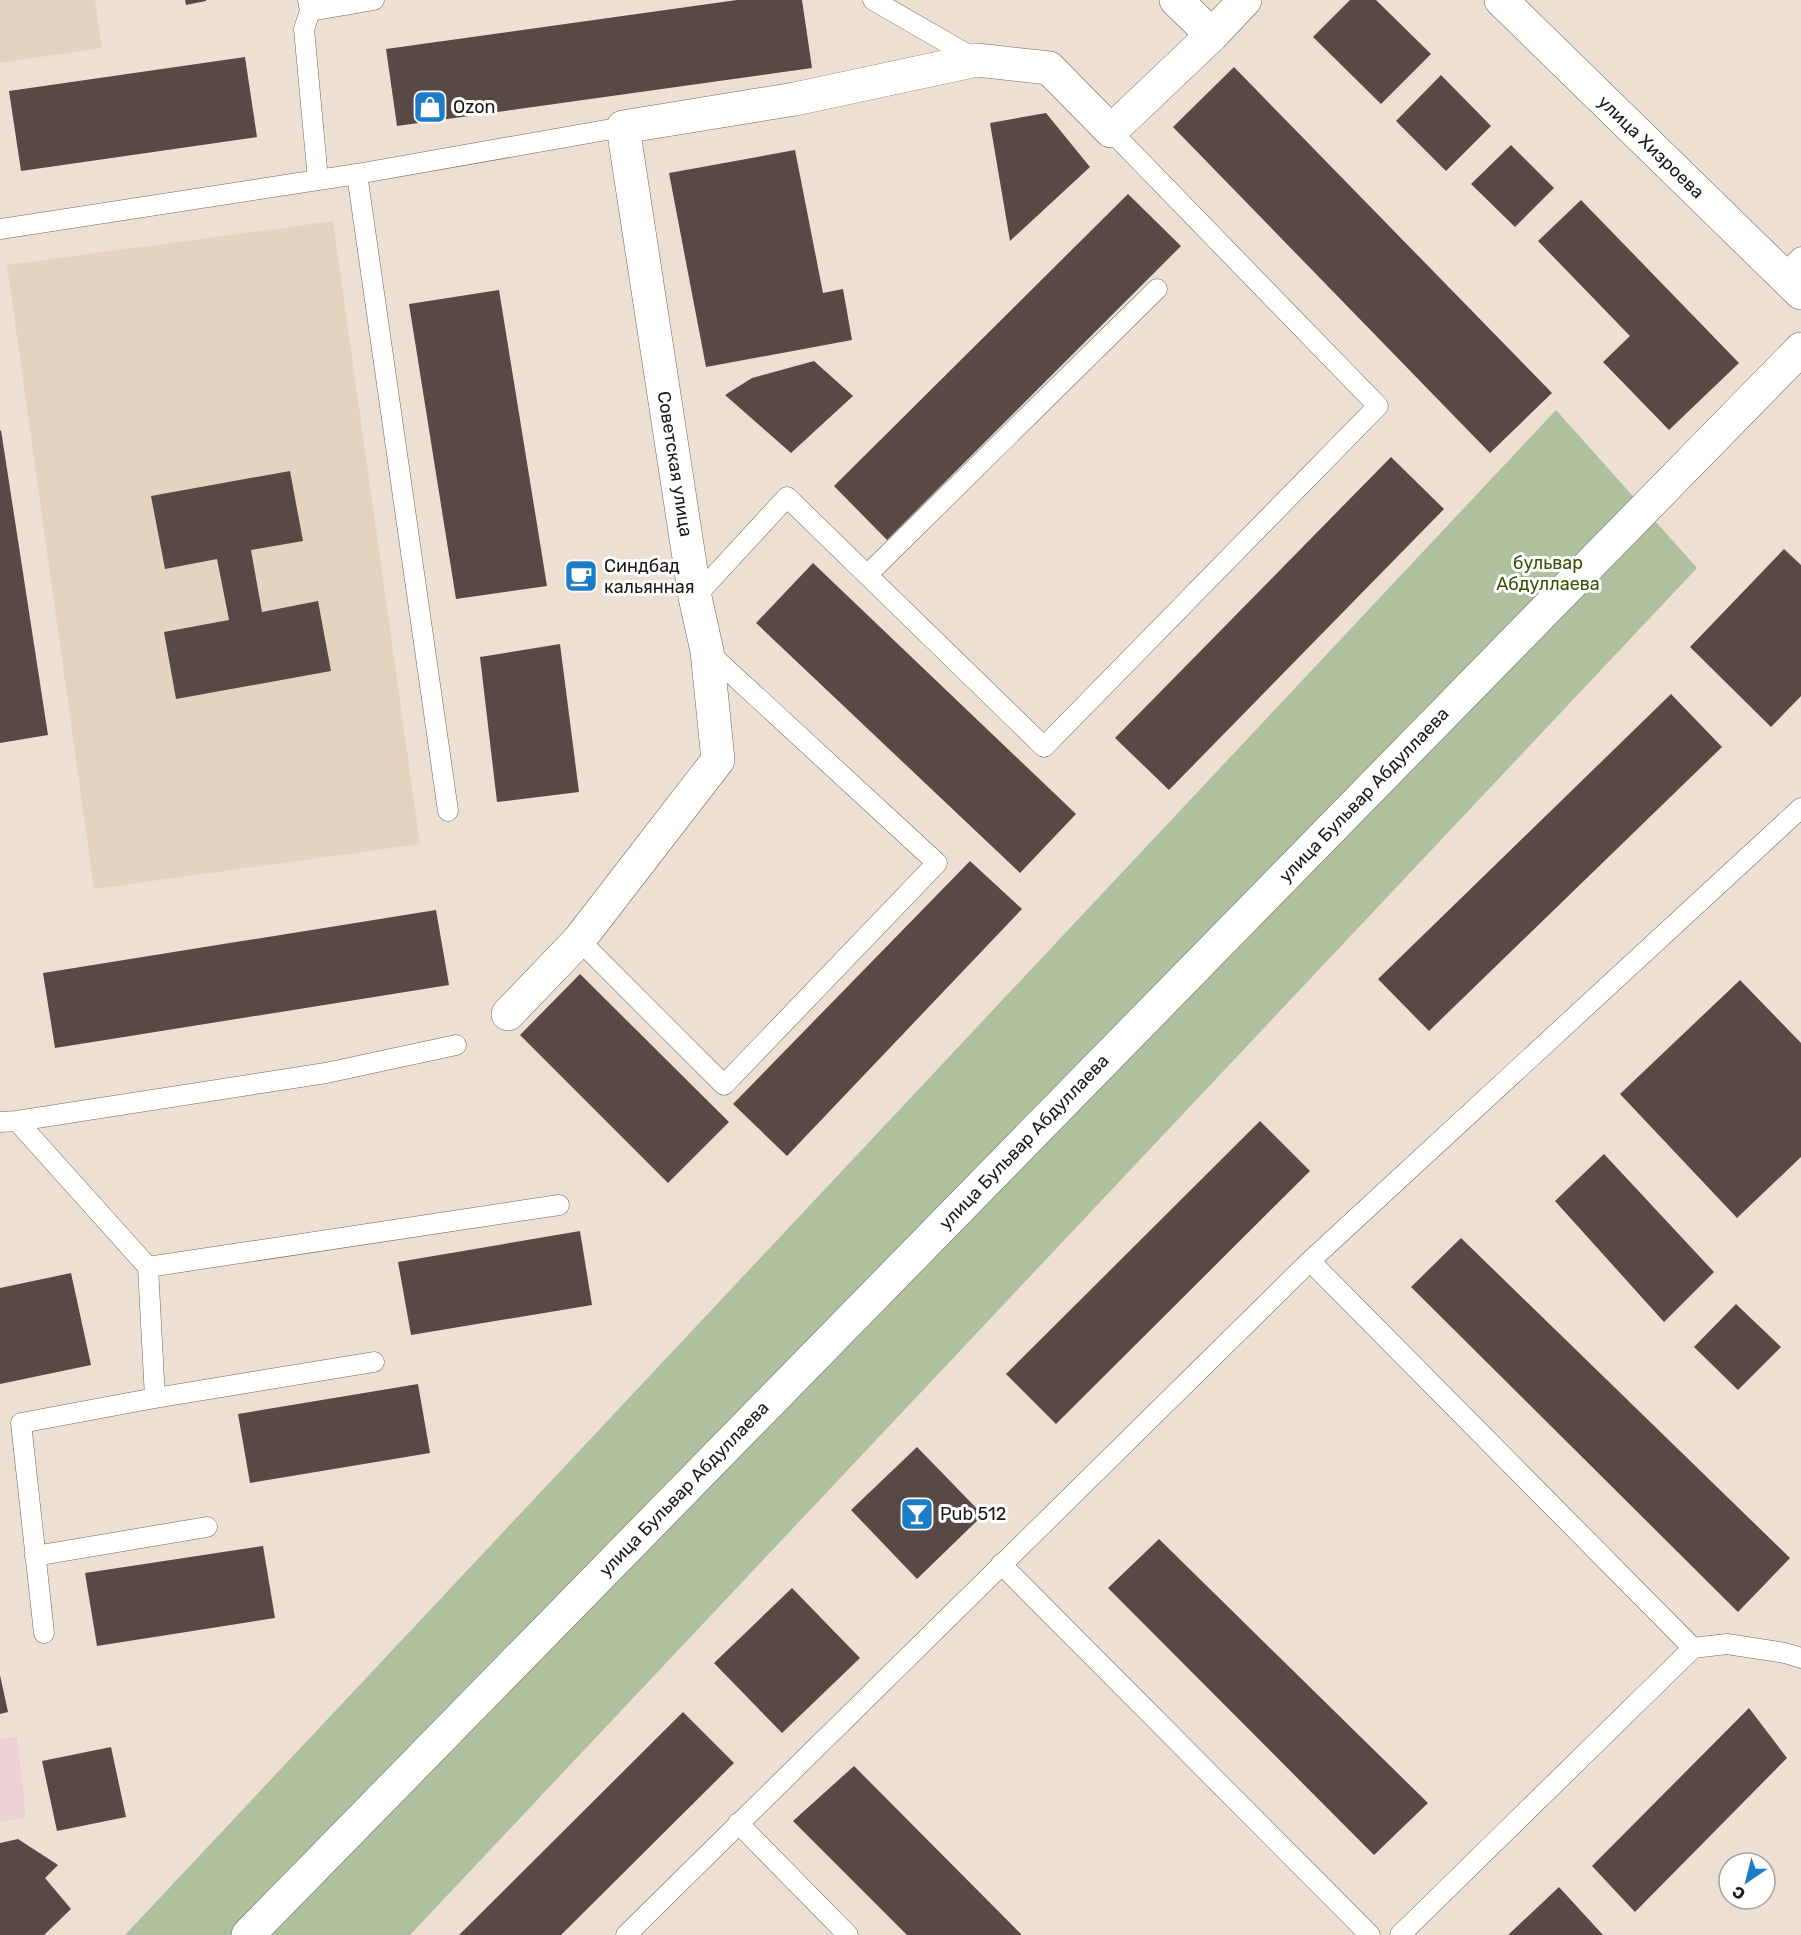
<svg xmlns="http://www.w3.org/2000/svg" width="1801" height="1935" viewBox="0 0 1801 1935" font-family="Rubik,sans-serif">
<rect width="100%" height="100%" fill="#ede0d3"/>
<!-- commercial -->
<path fill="#ecd1d4" d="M17,1736l9,81 -26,5v-83z"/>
<!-- built -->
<path fill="#e5d3c0" d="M0,0h95l7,48 -102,15z
M333,221l87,623 -326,45 -87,-624z"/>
<!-- green -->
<path fill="#afc09e" d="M1556,410l141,158 -1287,1367h-285z"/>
<!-- building -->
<path fill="#594946" d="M185,0h21v1l-20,4z
M737,0h65l10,68 -415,58 -11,-77z
M1350,0h26l55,54 -50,50 -68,-67z
M245,57l12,80 -236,34 -12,-80z
M1234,67l318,326 -62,60 -317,-326z
M1441,75l50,51 -45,45 -50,-50z
M1046,113l44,54 -80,74 -20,-118z
M1511,145l43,43 -39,39 -44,-43z
M795,150l28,143 20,-4 9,51 -146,27 -37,-194z
M1128,194l53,52 -294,294 -53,-54z
M1581,200l158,163 -70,67 -66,-68 27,-26 -92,-95z
M499,290l48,296 -91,13 -47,-295z
M814,361l39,35 -62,57 -66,-58 27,-17z
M1,430l47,305 -48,8v-312z
M1391,457l53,52 -275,281 -54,-52z
M290,471l13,70 -52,9 11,62 56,-11 13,70 -155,28 -12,-67 65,-12 -12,-61 -52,10 -14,-73z
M1784,549l17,16v131l-30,31 -81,-80z
M813,563l263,251 -56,59 -264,-250z
M560,644l19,148 -82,10 -17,-145z
M1671,694l51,53 -293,284 -51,-52z
M970,861l52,48 -235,247 -54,-52z
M436,910l13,75 -394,63 -12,-75z
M580,974l149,148 -61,61 -148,-148z
M1740,980l61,63v114l-64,61 -117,-124z
M1260,1121l50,50 -254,253 -50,-50z
M1604,1154l110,118 -50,50 -109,-121z
M580,1231l12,74 -181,30 -13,-73z
M1461,1238l329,320 -52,54 -327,-325z
M71,1273l20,92 -91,19v-96z
M1736,1304l45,43 -43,43 -44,-43z
M418,1384l12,69 -180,30 -12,-69z
M917,1447l66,68 -66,64 -66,-69z
M1159,1539l269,264 -54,52 -266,-267z
M263,1546l12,72 -178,28 -12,-73z
M792,1588l68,70 -78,75 -68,-70z
M0,1675l8,37 -8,2z
M1749,1708l38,50 -152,154 -43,-46z
M683,1712l51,51 -173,172h-102z
M111,1747l15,70 -69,14 -15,-70z
M854,1766l168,169h-115l-114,-114z
M18,1839l40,26 -13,13 26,31 -27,26h-44v-92z
M1559,1887l44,48h-95z"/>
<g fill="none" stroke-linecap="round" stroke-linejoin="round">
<defs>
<path id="lane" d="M308,0l2,11 -6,18 14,151
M873,0l104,60
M310,11l64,-11
M0,229l357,-55
M1783,275l18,-18
M867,575l290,-286
M695,597l92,-100 257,250 334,-341 -267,-275
M448,811l-91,-637 266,-47
M579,940l145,145 213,-222 -230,-212
M17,1121l131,146 7,131 -134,25 23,210
M0,1122l17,-1 309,-48 130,-28
M1310,1261l383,387
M148,1267l411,-62
M155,1398l219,-36
M35,1556l172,-29
M1001,1564l369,371
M738,1823l110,112
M626,1935l684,-674 491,-453
M1400,1935l293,-287 34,-4 58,9 16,5"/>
<path id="street" d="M1176,0l36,35
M1501,0l300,293
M508,1014l71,-74 139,-180 -11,-109 -12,-54 -72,-470 172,-28 182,-39 72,8 62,63 101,-96 33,-35
M248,1935l1553,-1586"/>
</defs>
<!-- lane casing -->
<use href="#lane" stroke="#70655a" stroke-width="21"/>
<!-- street casing -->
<use href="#street" stroke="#70655a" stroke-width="34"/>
<!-- lane -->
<use href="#lane" stroke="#fff" stroke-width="20"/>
<!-- street -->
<use href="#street" stroke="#fff" stroke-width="33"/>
</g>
<!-- icons -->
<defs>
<symbol id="shop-square" viewBox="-11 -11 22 22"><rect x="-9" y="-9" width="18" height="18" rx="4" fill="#1d7cc8" stroke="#fff"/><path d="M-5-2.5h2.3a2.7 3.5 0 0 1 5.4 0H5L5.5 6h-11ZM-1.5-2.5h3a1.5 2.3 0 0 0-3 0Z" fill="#fff"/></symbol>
<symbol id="cafe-square" viewBox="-11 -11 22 22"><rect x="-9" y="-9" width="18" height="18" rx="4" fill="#1d7cc8" stroke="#fff"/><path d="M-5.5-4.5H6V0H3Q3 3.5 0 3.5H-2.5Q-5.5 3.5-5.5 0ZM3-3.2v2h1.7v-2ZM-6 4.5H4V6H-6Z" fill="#fff"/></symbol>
<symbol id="bar-square" viewBox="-11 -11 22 22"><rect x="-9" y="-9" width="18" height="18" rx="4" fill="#1d7cc8" stroke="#fff"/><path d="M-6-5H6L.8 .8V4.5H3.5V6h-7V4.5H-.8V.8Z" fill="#fff"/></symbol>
</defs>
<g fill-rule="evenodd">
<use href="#shop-square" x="411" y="88" width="38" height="38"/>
<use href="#cafe-square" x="562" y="557" width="38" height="38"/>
<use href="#bar-square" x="898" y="1495" width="38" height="38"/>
</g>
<g text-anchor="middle" stroke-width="6" stroke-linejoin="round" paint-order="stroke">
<!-- poi labels -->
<g font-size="18" fill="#1c1813" stroke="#fff" text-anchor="start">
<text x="453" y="113">Ozon</text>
<text x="604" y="572">Синдбад<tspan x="604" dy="21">кальянная</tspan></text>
<text x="940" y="1520">Pub 512</text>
</g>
<!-- street labels -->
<g font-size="18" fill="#1c1813" stroke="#fff">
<text transform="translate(1651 147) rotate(44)" y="6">улица Хизроева</text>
<text transform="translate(675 464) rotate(81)" y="6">Советская улица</text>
<text transform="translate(1364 795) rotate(-46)" y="6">улица Бульвар Абдуллаева</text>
<text transform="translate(1024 1142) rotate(-46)" y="6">улица Бульвар Абдуллаева</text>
<text transform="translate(684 1489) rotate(-46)" y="6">улица Бульвар Абдуллаева</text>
</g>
<!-- park labels -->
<g font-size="18" fill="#355200" stroke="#fff">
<text x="1548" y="569">бульвар<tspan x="1548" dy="21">Абдуллаева</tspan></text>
</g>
</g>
<!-- north arrow -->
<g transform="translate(1747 1881) rotate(215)"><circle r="28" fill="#ffffff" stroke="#a4a3a1" stroke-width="1.5"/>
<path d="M0-4.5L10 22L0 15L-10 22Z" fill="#1d7cc8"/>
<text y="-9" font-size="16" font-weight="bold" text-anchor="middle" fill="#1c1813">С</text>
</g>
</svg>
